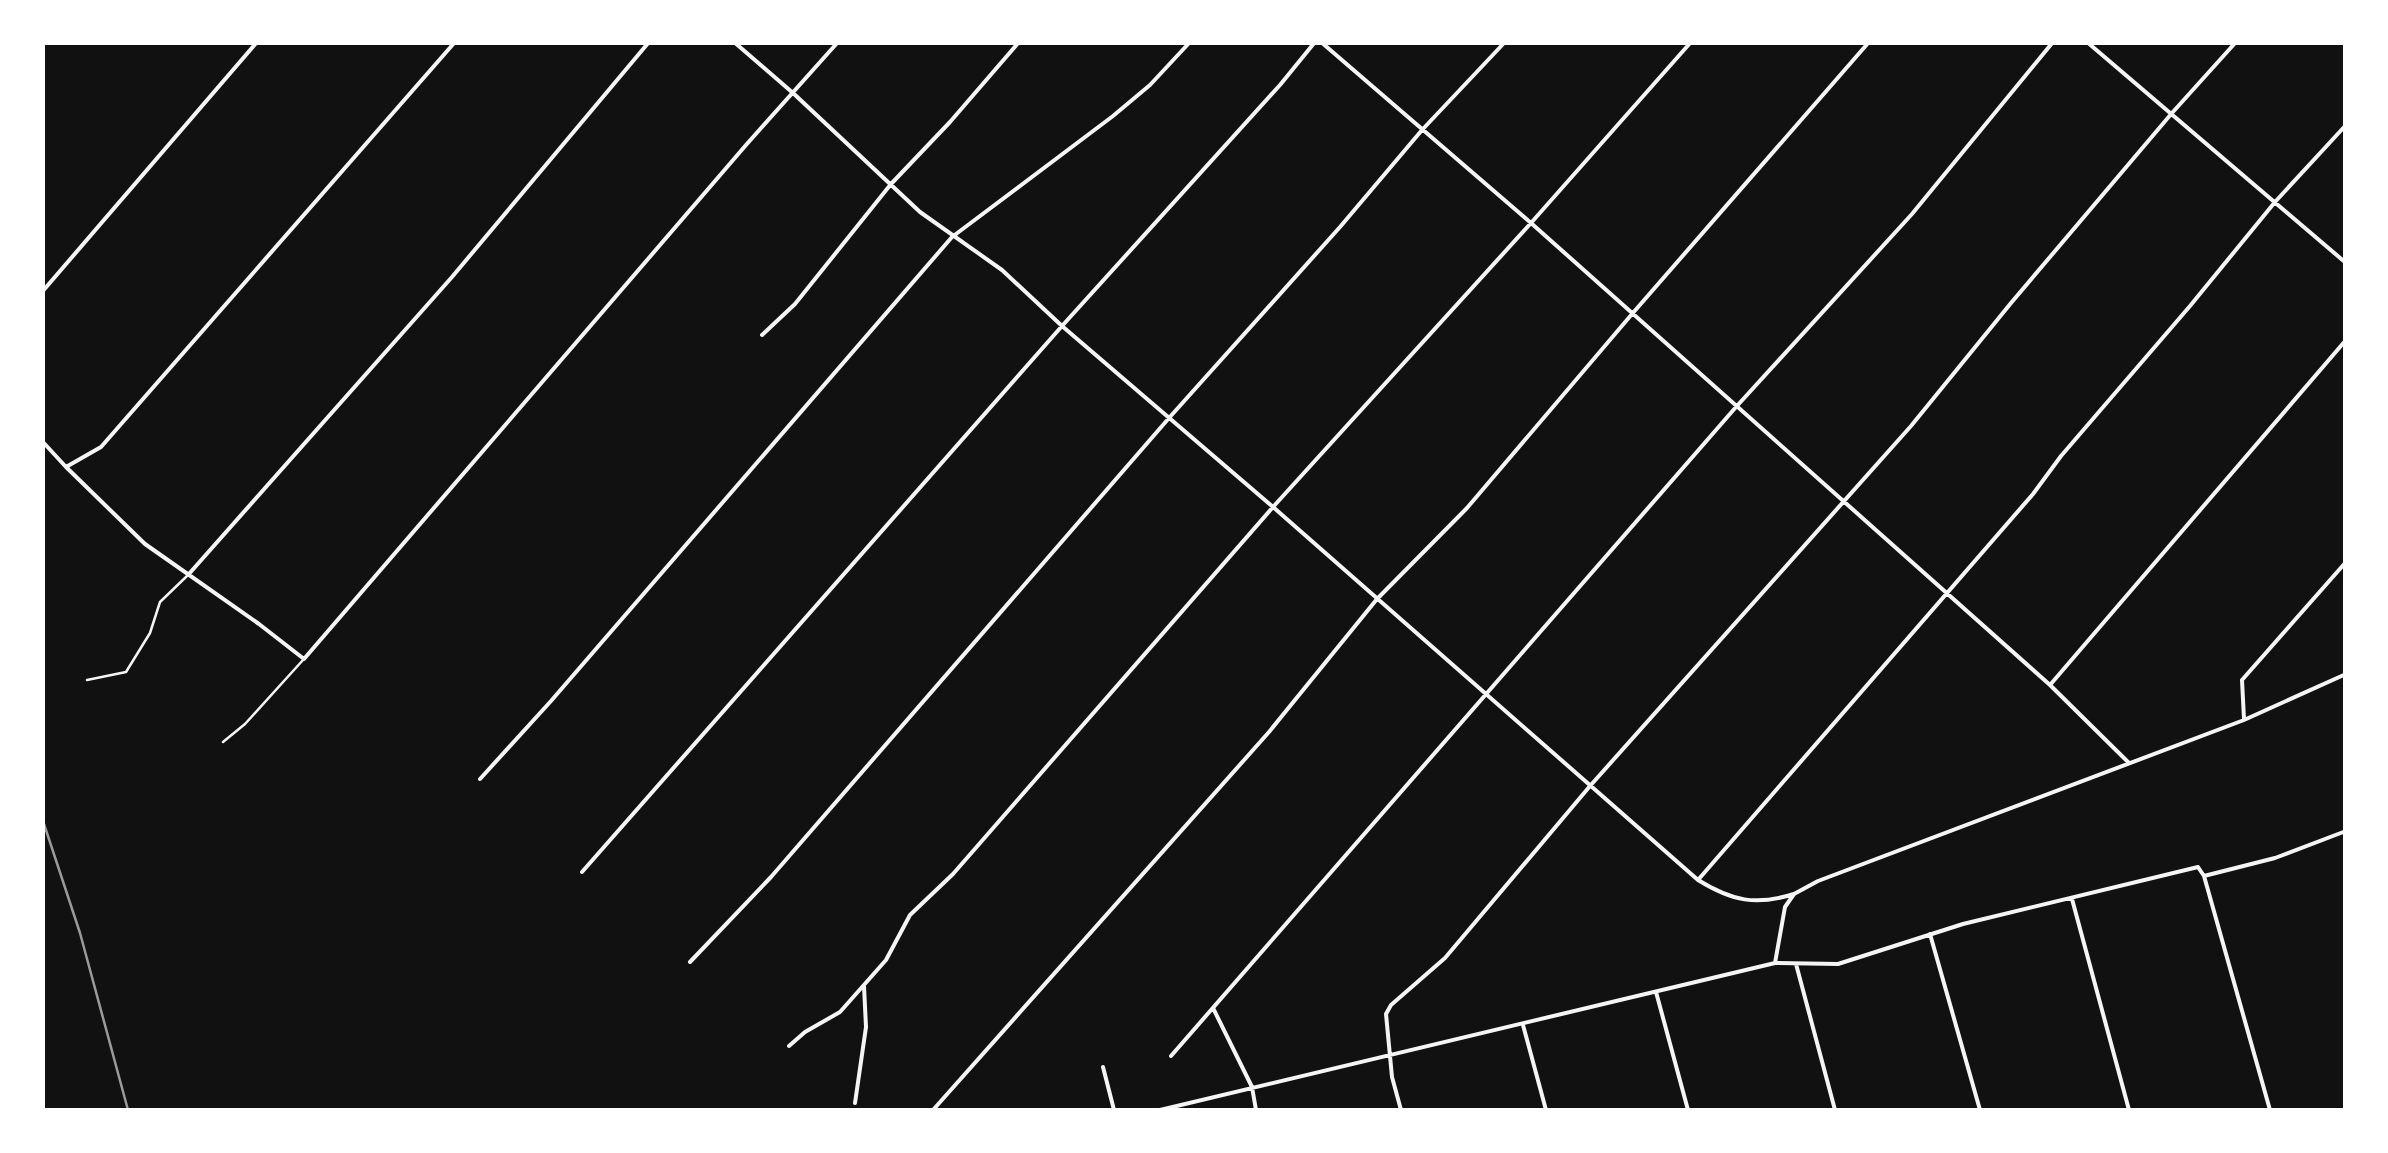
<svg xmlns="http://www.w3.org/2000/svg" width="2388" height="1153" viewBox="0 0 2388 1153" font-family="'Source Sans 3',sans-serif">
<rect width="100%" height="100%" fill="#111"/>
<g fill="none" stroke-linecap="round" stroke-linejoin="round">
<!-- service -->
<path stroke="#f5f5f5" stroke-width="2.5" d="M87,680l39,-8 24,-39 10,-31 27,-26
M223,742l22,-18 58,-64"/>
<!-- minor -->
<path stroke="#f5f5f5" stroke-width="4" d="M734,42l59,51 127,119 82,58 60,56 211,181 425,373c34,21 58,26 96,14
M1321,42l210,181 519,462 79,78
M2087,42l259,221
M42,292l215,-250
M762,335l33,-31 96,-120 59,-62 69,-80
M42,441l24,26 79,77 114,80 45,35 442,-514 92,-103
M66,467l35,-20 354,-405
M188,575l264,-298 197,-235
M2050,685l296,-345
M2244,719l-2,-39 104,-118
M480,779l71,-78 401,-464 161,-121 37,-31 40,-43
M582,872l480,-546 218,-241 35,-43
M2204,876l66,234
M1698,880l335,-386 28,-38 129,-150 85,-104 71,-77
M2072,899l57,211
M1930,934l50,176
M690,962l81,-85 398,-459 171,-191 82,-97 83,-88
M1775,963l10,-56 9,-13 24,-13 426,-161 102,-46
M1796,964l39,146
M1656,992l32,118
M1213,1008l39,79 4,23
M1523,1025l23,85
M789,1046l16,-14 35,-20 46,-52 24,-45 43,-41 320,-367 258,-284 160,-181
M1171,1056l565,-649 176,-193 141,-172
M1103,1067l11,43
M855,1103l11,-76 -2,-41
M933,1110l336,-378 108,-133 90,-91 165,-194 237,-272
M1160,1110l615,-147 63,1 125,-40 235,-57 6,9 71,-18 71,-27
M1401,1110l-9,-33 -6,-63 5,-9 54,-47 145,-172 321,-360 100,-123 161,-190 64,-71"/>
<!-- rail -->
<path stroke="#9a9a9a" stroke-width="2.5" d="M42,818l38,115 48,177"/>
</g>
<!-- border -->
<rect width="2388" height="1153" fill="none" stroke="#ffffff" stroke-width="90"/>
</svg>
